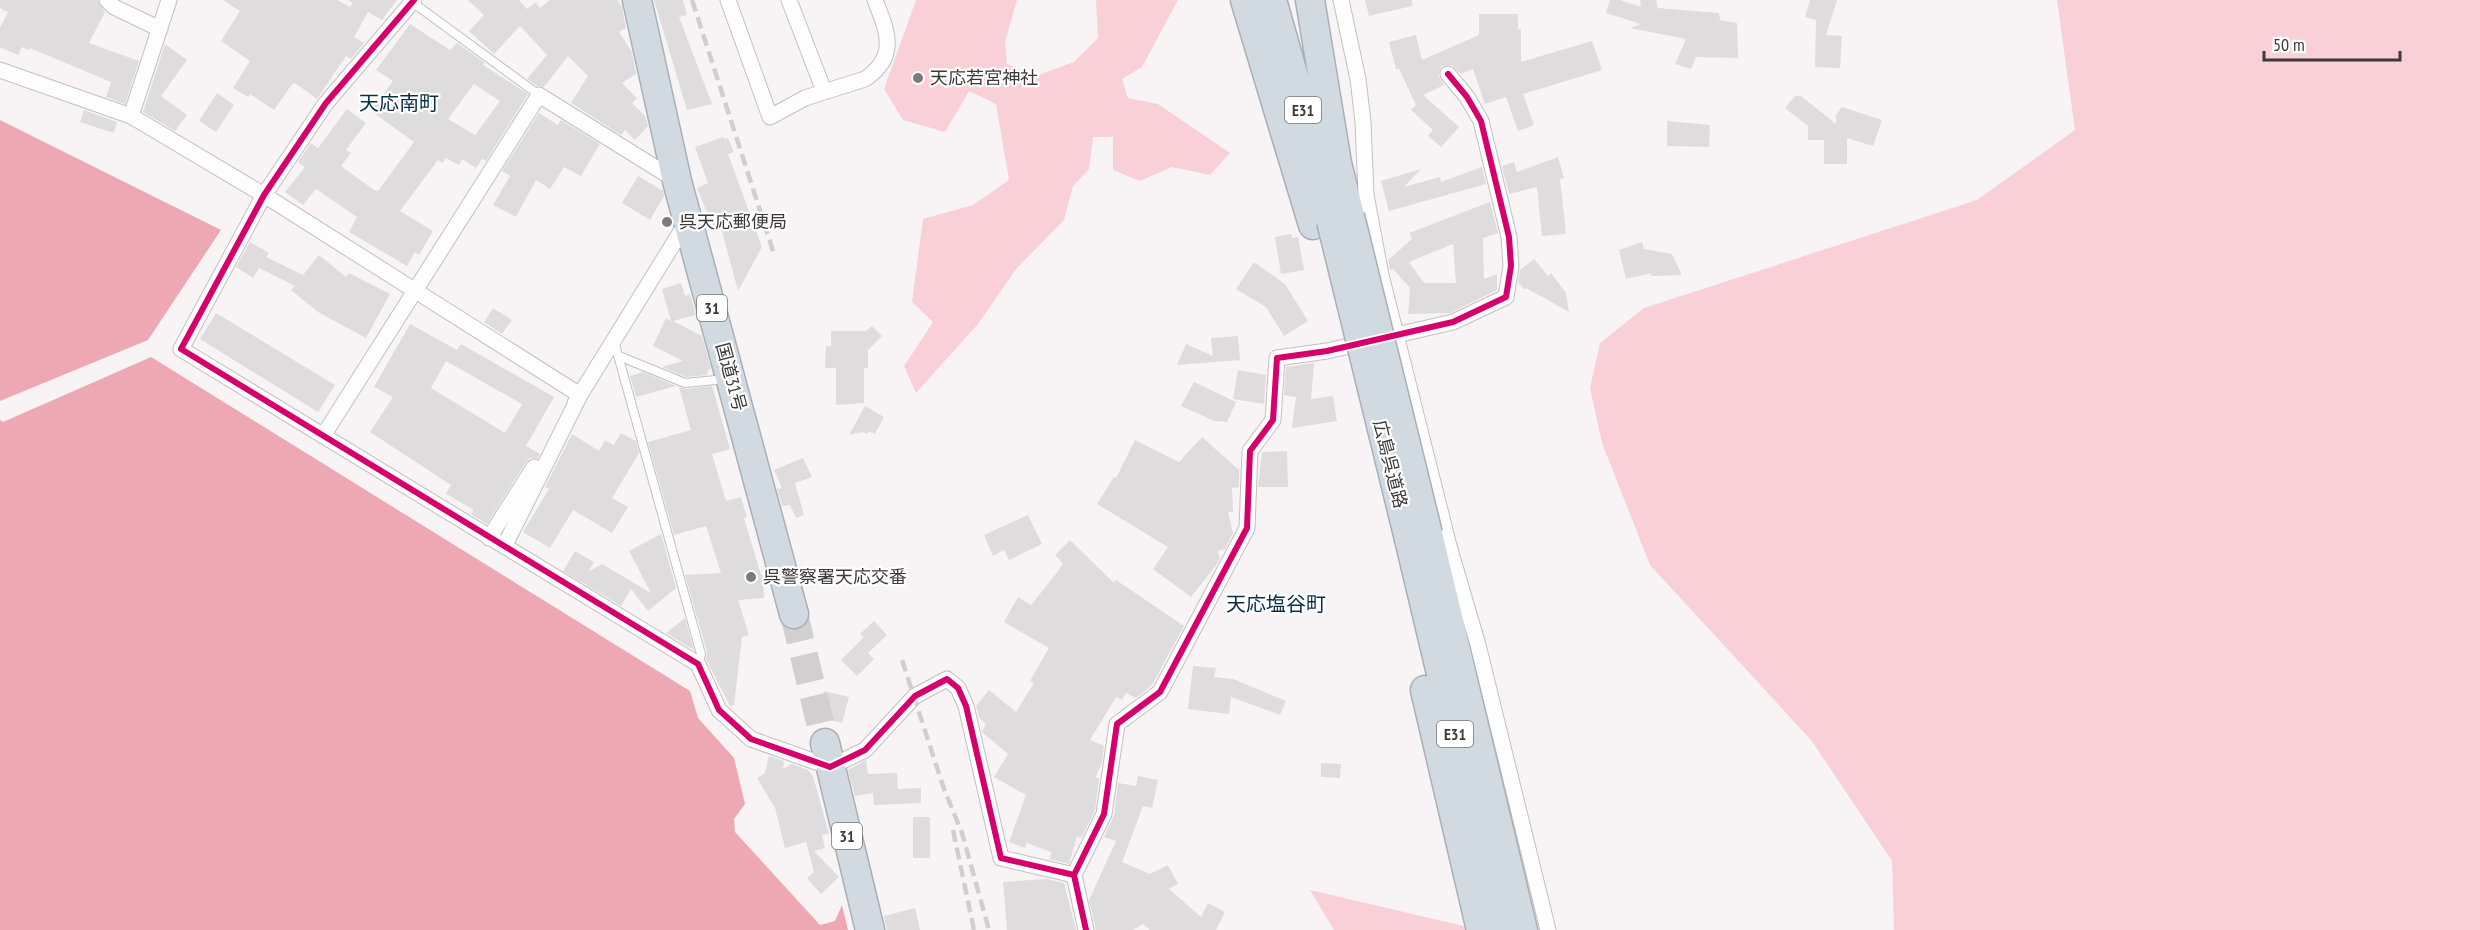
<svg xmlns="http://www.w3.org/2000/svg" width="2480" height="930" viewBox="0 0 2480 930" font-family="'PT Sans Narrow','Noto Sans JP',sans-serif">
<rect width="100%" height="100%" fill="#f8f4f5"/>
<!-- green -->
<path fill="#f9d0d7" d="M916,0h101l-12,42 2,22 29,12 38,-14 24,-24 -2,-38h82l-36,67 -20,12 6,19 30,6 72,49 -20,22 -38,-8 -32,14 -27,-11v-33h-20l-4,32 -16,17 -9,34 -48,49 -38,55 -62,69 -12,-27 29,-44 -21,-20 11,-83 50,-14 36,-25 -13,-76 -27,-13 -24,41 -42,-12 -19,-31z
M2057,0h423v930h-586l-2,-69 -81,-121 -161,-175 -48,-122 -12,-55 10,-45 44,-35 333,-108 98,-70z
M1310,890l158,37v3h-134z"/>
<!-- water -->
<path fill="#eea8b4" d="M0,120l221,110 -73,110 -148,61z
M151,357l539,334 8,27 36,40 11,46 -11,15 1,13 85,93 15,-4 7,-16 6,25h-848v-510l3,2z"/>
<!-- building -->
<path fill="#dfdcdd" fill-rule="evenodd" d="M0,0h98l7,12 -16,31 50,18 -14,43 -19,-7 5,-15 -81,-34 -1,2 -7,-3 -4,8 -18,-8v-19l8,-16 -8,-4z
M223,0h114l13,7 3,-4 -5,-3h49l-15,20 -14,-8 -14,25 10,6 -13,16 -5,-3 -29,43 -22,-16 -3,1 -18,26 -24,-16 -2,3 -15,-9 17,-27 -29,-20 19,-30z
M468,0h51l8,9 9,-7 4,6 10,-8h67l5,7 4,21 -7,4 13,20 4,22 -14,9 15,15 -5,5 14,14 2,9 -13,14 -10,-10 -4,5 -50,-32 17,-27 -20,-20 -24,31 -7,-1 -10,-7 20,-24 -27,-29 -26,28 -25,-23 15,-16z
M654,0h29l4,15 -8,2 33,87 -25,6z
M1365,0h47v6l-43,10z
M1610,0h10l21,7 -1,-7h16l2,8 61,5 1,7 17,3 1,35 -42,-1 -5,12 -16,-5 11,-25 -56,-11 11,-4 -35,-11z
M1810,0h27l-11,35 16,1 -2,32 -25,-1 1,-47 -11,-3z
M1479,14h39v15h3v33l71,-21 10,29 -79,24 11,31 -16,6 -12,-34 -21,7 -12,-35 -12,5 -9,-9 -10,1 -4,9 6,10 -21,10 36,32 -18,20 -13,-11 5,-6 -22,-20 5,-5 -17,-36h-3l-7,-27 27,-7 6,25 57,-25z
M410,24l40,26 7,-7 28,20 -2,2 45,29 -42,67 -4,-2 -6,9 -14,-9 -3,6 -13,-7 -4,5 -4,-3 -38,51 33,20 -14,24 -4,-3 -8,14 -58,-34 8,-15 -41,-28 -13,16 -18,-13 20,-25 -7,-5 13,-19 7,5 29,-39 19,14 -20,27 5,3 -10,13 33,24 4,1 36,-49 -43,-31 22,-30 -17,-11zM474,84l26,17 -25,34 -27,-16z
M165,44l22,16 -26,36 26,19 -12,16 -32,-19z
M217,93l17,12 -18,27 -17,-11z
M1795,96h6l35,28v-9l6,-8 40,13 -9,26 -26,-8v26h-23v-24h-16v-14l-23,-18z
M84,110l33,12 -3,11 -34,-11z
M539,113l19,12 3,-5 39,24 -19,32 -17,-9 -14,22 -14,-9 -20,37 -23,-12 17,-29 -8,-5z
M1667,121l43,4 -1,22 -42,-1z
M723,137l1,2 4,-1 6,14 -6,2 34,93 -24,44 -17,-64 -7,2 -5,-12 2,-2 -5,-5 -9,-22 11,-5 -13,-36z
M1558,157l6,21 -4,1 6,55 -24,2 -5,-49 -28,7 -7,-28 12,-4 3,10z
M1482,167l4,17 -97,27 -8,-30 40,-12 -17,18 36,-10 1,5z
M638,176l25,15 1,5 -14,24 -28,-17z
M1490,202l8,31 -15,5 1,41 13,-5v16l-47,23 -42,1 2,-26 -17,-19 -3,1 -2,-10 24,-21 -3,-6zM1453,244l3,39h-32l-15,-21z
M1291,234l1,4 6,-1 6,33 -23,4 -6,-37z
M250,242l19,11 -3,4 37,18 16,-20 27,22 3,-4 41,21 -24,44 -48,-26 -27,-22 4,-4 -36,-18 -6,10 -17,-11z
M1642,242l2,7 28,5 10,21 -31,1v-3l-25,6 -7,-29z
M1534,259l14,17 3,-3 15,20 3,19 -43,-24 -1,2 -7,-8 2,-12z
M1254,262l31,22 23,37 -24,15 -18,-29 -30,-18z
M681,283l4,13 5,-2 6,21 -23,6 29,15 9,33 -4,2 1,4 -22,2 -24,-10 21,-6 -30,-15 13,-28 5,3 -9,-32z
M493,308l19,12 -10,14 -18,-12z
M216,313l119,72 -17,27 -118,-73z
M410,324l47,26 4,-6 93,53 -28,49 14,8 -2,4h-8l-4,4 -39,62 -16,-10 3,-4 -28,-16 5,-9 -81,-53 23,-35 -19,-10zM446,361l76,43 -17,29 -74,-45z
M872,326l10,10 -14,14v18h-4v35l-28,2v-37h-11l1,-22h5v-15h35z
M1238,336l2,24 -63,5 9,-21 27,12 -2,-18z
M1314,363l-3,36 22,-3 4,25 -45,7 4,-31 -12,-2 2,-28z
M1238,370l28,5 -2,29 -31,-5z
M643,372l33,14 -40,11 -6,-21z
M1194,382l42,20 -9,20 -13,-1 -33,-15z
M712,386l18,63 -18,5 14,47 15,-4 6,20 -3,1 17,57h2l1,23 -26,2 11,35 -7,2 -8,68 -4,1 -24,-47 1,-7 -22,-77 36,-2 -15,-47 -32,9 -26,-93 43,-12 -12,-43 7,2z
M865,406l19,11 -9,17 -6,-3 -2,3 -5,-2 -13,3z
M621,433l15,8 3,12 -27,45 16,9 -16,26 -39,-23 -23,38 -27,-16 26,-43 -4,-2 27,-53 27,17 6,-11 9,5z
M1202,437l37,33v17l-7,1 1,24h-5l5,21 -8,16 -8,2 3,7 -3,6 -26,33 -38,-28 15,-22 -71,-43 17,-27 2,1 19,-38 44,22z
M1287,451l1,36h-30l4,-35z
M803,458l9,19 -17,6 9,32 -8,3 -6,-13 -8,1 -5,-17 5,-1 -8,-18z
M1028,515l14,29 -33,16 -5,-10 -11,6 -9,-21z
M661,534l15,54 -28,23 -17,-22 -10,17 -58,-35 12,-20 19,11 -6,10 14,-8 49,29 -22,-42z
M1070,540l44,43 2,-3 68,46 -32,59 -16,13 -10,-5 -4,7 -6,-3 -26,43 14,6 -2,17 -7,15h4l-4,33 -14,27 -4,-2 -8,28 -19,-5 1,-7 -24,-9 -2,5 -16,-6 17,-47 -32,-18 14,-23 -26,-22 4,-8 -7,-7 -3,-11 13,-16 27,22 18,-29 -4,-2 19,-33 -45,-26 14,-25 13,8 28,-35 4,-7 -8,-8z
M685,618l9,32 -28,-17z
M874,621l13,14 -19,18 6,6 -17,17 -16,-16 23,-23 -4,-3z
M1193,666l23,2 -2,9 19,2 53,22 -6,14 -49,-18 -2,17 -41,-5z
M824,691l25,6 -7,26 -25,-6z
M769,756l15,5 -1,8 9,-5 16,6 5,6 16,58 -7,1 3,13 -11,3 25,26 -18,17 -14,-16 7,-6 -8,-30 -21,6 -10,-40 -18,-30 8,-5z
M866,760l2,14 29,-1 1,16 23,-1v15l-47,2 -1,-12 -18,3 -7,-26z
M1321,763l20,1 -1,14 -19,-1z
M1138,776l20,4 -6,28 -9,-2 -21,56 28,12 18,-9 10,19 -9,5 32,28 7,-14 17,9 -9,18h-66l-7,-6 -10,6h-37l-7,-30 27,-59 -12,-4 10,-21 4,-33 18,3z
M913,817h17v41h-17z
M1046,879l18,4 12,47h-69l-4,-48z
M915,908l5,22h-33l-3,-14z"/>
<g fill="none" stroke-linecap="round" stroke-linejoin="round">
<!-- highway-tunnel -->
<path stroke="#d2cfd0" stroke-width="28" stroke-dasharray="28 14" stroke-linecap="butt" d="M794,614l31,129"/>
<defs>
<path id="lane" d="M412,2l127,93
M614,341l87,313 -3,10
M619,356l66,27 41,-4"/>
<path id="street" d="M107,0l7,7 46,22
M414,0l-88,103 -62,92 -83,154 517,315 21,46 32,29 79,28 35,-17 50,-54 32,-17 11,9 8,18 35,152 73,17
M728,0l42,117 35,-19 60,-19c34,-23 22,-48 10,-79
M789,0l35,91
M1341,0l17,79 5,43 3,73 15,80 68,271 29,99 70,285
M0,70l131,46 133,79 316,200 -73,146
M131,116l38,-116
M575,403l113,-183
M323,436l216,-341 138,86
M489,538l45,-71
M1086,930l-12,-55 30,-61 13,-90 43,-32 87,-164 3,-77 23,-31 4,-62 50,-7 126,-29 53,-25 5,-31 -2,-29 -28,-116 -14,-24 -19,-23"/>
<path id="highway" d="M637,0l40,181 117,433
M1245,0l68,225
M1272,0l26,91 29,116
M1310,0l27,163 13,53
M1428,534l95,396
M1409,539l93,391
M1425,690l56,240
M825,743l45,187"/>
</defs>
<!-- lane casing -->
<use href="#lane" stroke="#c3c0c0" stroke-width="10"/>
<!-- street casing -->
<use href="#street" stroke="#c3c0c0" stroke-width="17"/>
<!-- highway casing -->
<use href="#highway" stroke="#a8b0b7" stroke-width="31"/>
<!-- lane -->
<use href="#lane" stroke="#fefdfe" stroke-width="8"/>
<!-- street -->
<use href="#street" stroke="#fefdfe" stroke-width="15"/>
<!-- highway -->
<use href="#highway" stroke="#d2dae1" stroke-width="28"/>
<!-- rail -->
<path stroke="#cfcfcf" stroke-width="4.5" stroke-dasharray="12 6" stroke-linecap="butt" d="M692,0l83,257
M902,660l42,129 18,44 27,97
M953,830l21,100"/>
<defs>
<path id="highway-bridge" d="M1350,216l78,318
M1331,221l78,318"/>
</defs>
<!-- highway-bridge casing -->
<use href="#highway-bridge" stroke="#a8b0b7" stroke-width="31" stroke-linecap="butt"/>
<!-- highway-bridge -->
<use href="#highway-bridge" stroke="#d2dae1" stroke-width="28"/>
<defs>
<path id="cycleway" d="M414,0l-88,103 -62,92 -83,154 517,315 21,46 32,29 79,28 35,-17 50,-54 32,-17 11,9 8,18 35,152 73,17
M1086,930l-12,-55 30,-61 13,-90 43,-32 87,-164 3,-77 23,-31 4,-62 50,-7 126,-29 53,-25 5,-31 -2,-29 -28,-116 -14,-24 -19,-23"/>
</defs>
<!-- cycleway casing -->
<use href="#cycleway" stroke="#fff" stroke-width="10"/>
<!-- cycleway -->
<use href="#cycleway" stroke="#d6006c" stroke-width="6"/>
</g>
<!-- markers -->
<g fill="#7e7a7b" stroke="#fff" stroke-width="2">
<circle cx="918" cy="78" r="6"/>
<circle cx="667" cy="222" r="6"/>
<circle cx="751" cy="577" r="6"/>
</g>
<g text-anchor="middle" stroke-width="4.5" stroke-linejoin="round" paint-order="stroke">
<!-- shield labels -->
<g fill="#fff" stroke="#767475" stroke-width="1.5">
<rect x="1285" y="97" width="36" height="26" rx="4.5"/>
<rect x="697" y="295" width="30" height="26" rx="4.5"/>
<rect x="1437" y="721" width="36" height="26" rx="4.5"/>
<rect x="832" y="823" width="30" height="26" rx="4.5"/>
</g>
<g font-size="16" font-weight="bold" fill="#3c393a">
<text x="1303" y="116">E31</text>
<text x="712" y="314">31</text>
<text x="1455" y="740">E31</text>
<text x="847" y="842">31</text>
</g>
<!-- poi labels -->
<g font-size="18" fill="#3c393a" stroke="#fff" text-anchor="start">
<text x="930" y="84">天応若宮神社</text>
<text x="679" y="228">呉天応郵便局</text>
<text x="763" y="583">呉警察署天応交番</text>
</g>
<!-- street labels -->
<g font-size="18" fill="#3c393a" stroke="#fff">
<text transform="translate(731 377) rotate(75)" y="6">国道31号</text>
<text transform="translate(1390 464) rotate(76)" y="6">広島呉道路</text>
</g>
<!-- neighbourhood labels -->
<g font-size="20" fill="#072e45" stroke="#fff">
<text x="399" y="110">天応南町</text>
<text x="1276" y="611">天応塩谷町</text>
</g>
</g>
<!-- scale -->
<path d="M2264 51v9h136v-9" fill="none" stroke="#3c393a" stroke-width="3"/>
<text x="2273" y="51" font-size="18" fill="#3c393a" stroke="#ffffff" stroke-width="4.5" paint-order="stroke">50 m</text>
</svg>
